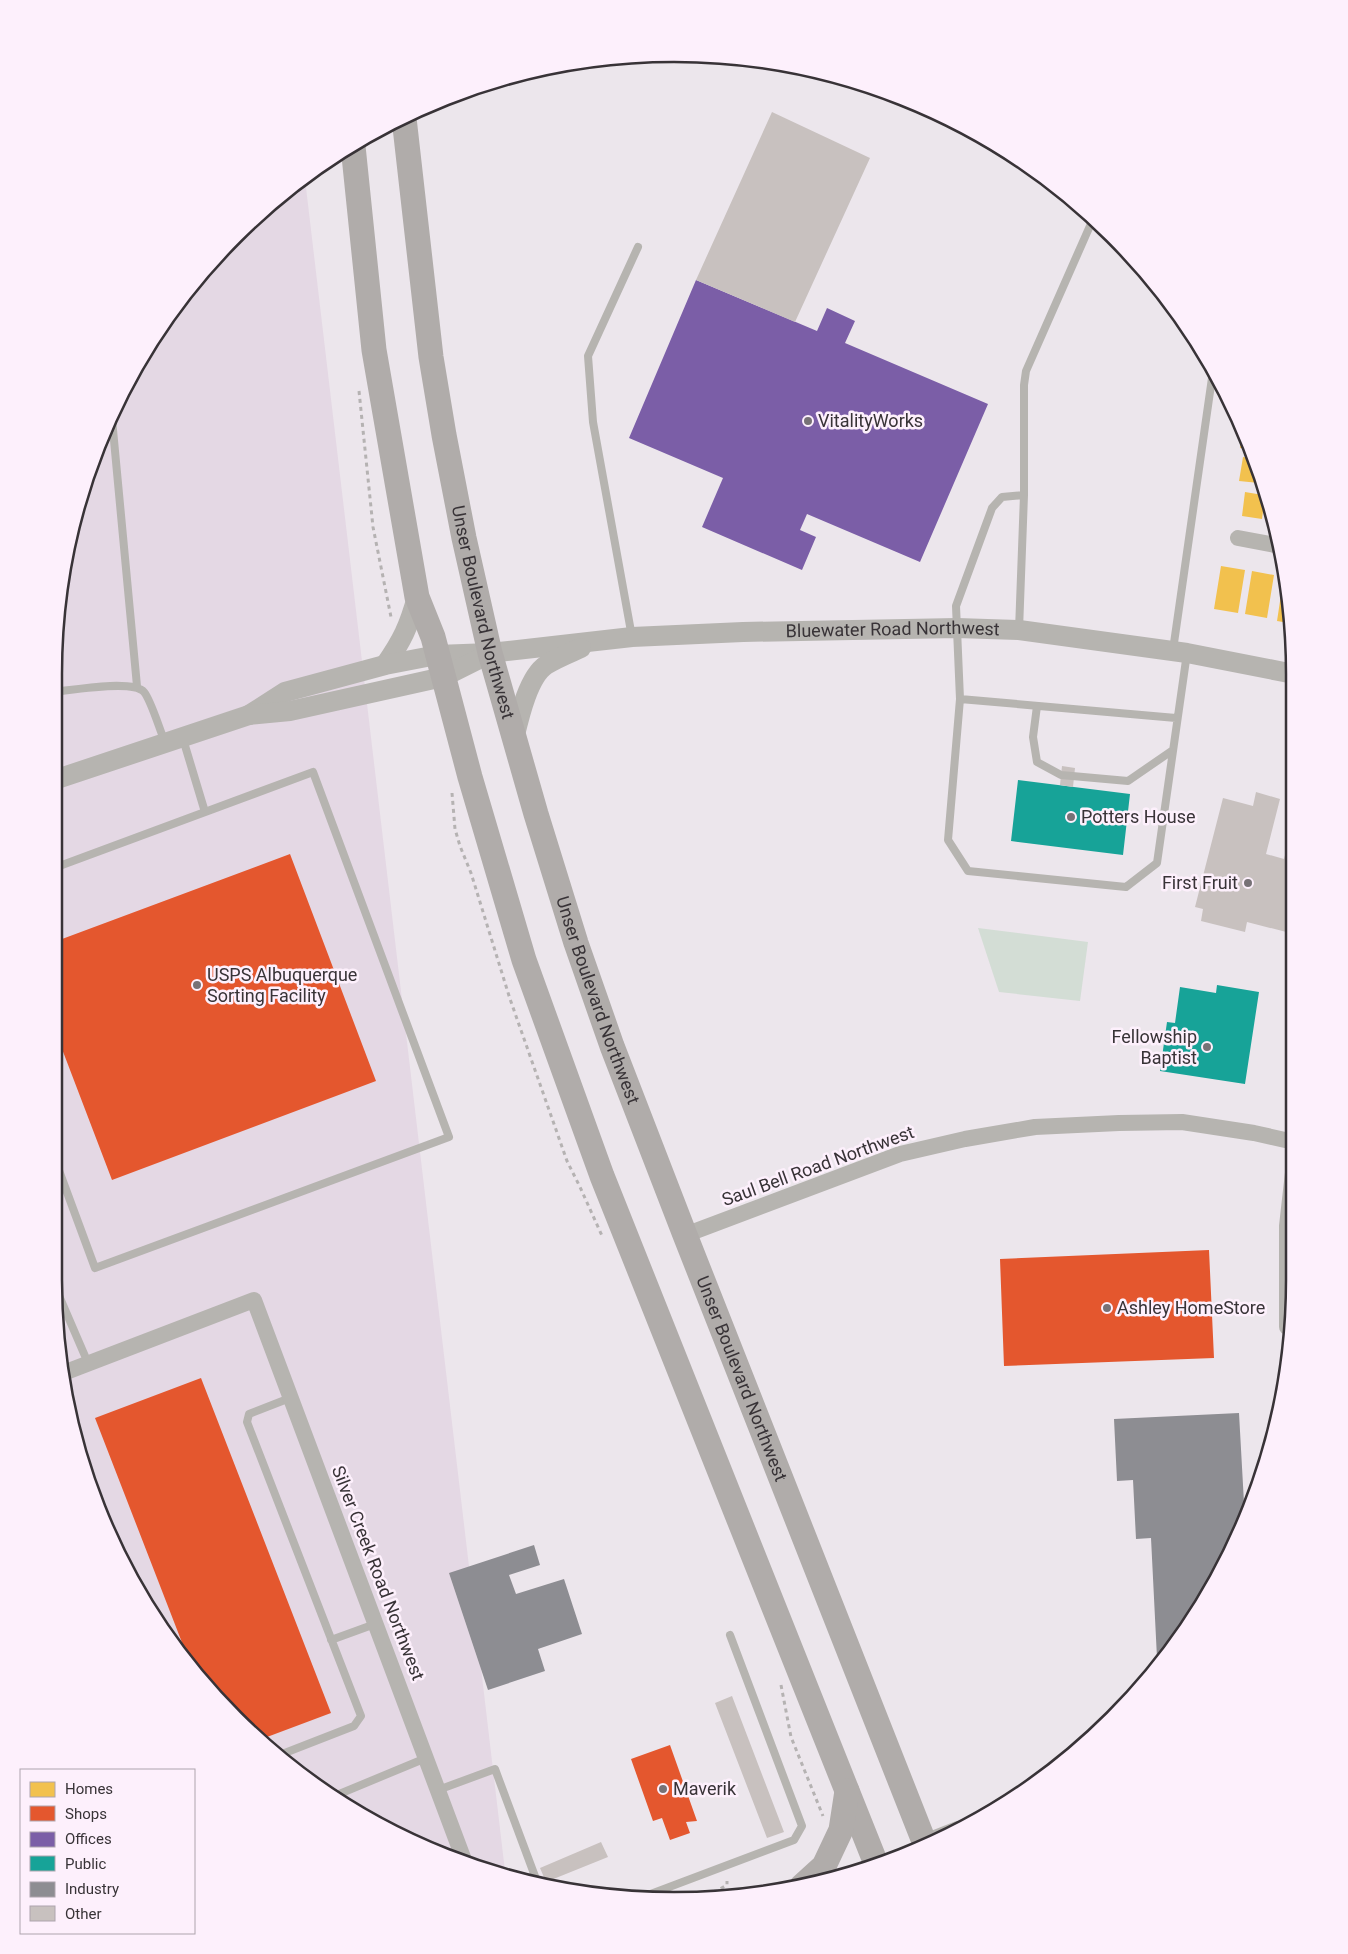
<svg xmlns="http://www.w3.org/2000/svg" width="1348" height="1954" viewBox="0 0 1348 1954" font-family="Roboto,sans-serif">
<rect width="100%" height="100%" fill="#ece6ec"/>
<!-- built -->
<path fill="#e4d8e4" d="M305,179l200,1692 -69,-18 -106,-57 -65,-49 -107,-123 -57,-106 -26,-77 -21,-161v-606l12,-121 21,-79 50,-110 99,-129z"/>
<!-- green -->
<path fill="#d3ddd5" d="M978,928l110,14 -8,59 -81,-9z"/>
<!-- homes -->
<path fill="#f2c14e" d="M1242,435l1,2 4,12 -7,-1z
M1243,457l7,1 9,25 -20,-2z
M1245,492l18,3 5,17 -5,-1 -1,8 -20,-3z
M1221,566l24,4 -7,43 -24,-4z
M1252,571l22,4 -7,43 -22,-4z
M1284,575h1l4,48 -12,-2z"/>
<!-- shops -->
<path fill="#e4572e" d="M290,854l86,227 -264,99 -58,-152v-86z
M1209,1250l5,108 -210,8 -4,-107z
M201,1378l130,335 -72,27 -71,-82 -93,-240z
M670,1745l27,76 -11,1 4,11 -20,7 -8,-22 -9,3 -22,-62z"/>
<!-- offices -->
<path fill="#7b5ea7" d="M696,280l121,51 10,-23 28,13 -10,22 143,61 -68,158 -113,-48 -7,16 16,7 -14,33 -100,-43 21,-49 -94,-40z"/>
<!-- public -->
<path fill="#17a398" d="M1018,780l112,14 -7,61 -112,-14z
M1217,985l42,7 -14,92 -85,-13 7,-49 8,1 5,-36 36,6z"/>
<!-- industry -->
<path fill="#8d8d92" d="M1239,1413l6,108 -55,104 -27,33h-6l-6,-120 -15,1 -3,-59 -16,1 -3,-62z
M534,1545l6,20 -31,10 7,19 48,-15 18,55 -44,15 7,22 -57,19 -39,-117z"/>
<!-- building -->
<path fill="#c8c1bf" d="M772,112l98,46 -75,164 -99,-42z
M1062,766l13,2 -2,19 -13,-2z
M1256,792l24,7 -14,55 18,5 10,-38v113l-47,-12 -2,10 -44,-11 2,-12 -8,-2 28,-109 30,8z
M732,1696l52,136 -17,6 -52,-135z
M601,1842l7,15 -62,25 -6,-14z"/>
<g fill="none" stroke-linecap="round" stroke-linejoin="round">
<!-- path -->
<path stroke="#b5b2b2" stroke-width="3" stroke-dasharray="4 4" stroke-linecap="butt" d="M359,391l14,136 18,90
M452,793l3,36 5,17 11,27 39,126 57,162 13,26 23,51
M781,1685l10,52 32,79
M716,1895l4,-6 7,-4v-4"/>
<!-- service -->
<path stroke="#b6b4b0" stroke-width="8" d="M112,419l25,267
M1019,630l5,-135v-110l2,-14 67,-152
M632,637l-39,-215 -5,-66 50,-109
M1173,650l40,-279
M54,692c18,-2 79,-13 90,0 7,8 16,39 21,50
M960,699l-4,-93 36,-98 10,-11 22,-2
M1037,706l-4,31 4,25 24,13 67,6 45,-31
M1176,718l-216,-19 -12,141 20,31 158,16 31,-24 30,-210
M183,739l22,73
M54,868l259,-96 136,365 -354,131 -41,-111
M54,1284l34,79
M331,1640l44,-16
M277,1756l77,-30 7,-10 -114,-294 2,-8 41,-16
M438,1790l57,-21 41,110
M332,1797l94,-39
M648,1895l146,-55 8,-14 -72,-191"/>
<!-- minor -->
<path stroke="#b6b4b0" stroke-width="16" d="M1238,538l42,8
M685,1235l215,-81 65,-15 70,-12 84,-4 63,-1 72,11 40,9
M1287,1327v-101l7,-62
M66,1372l188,-72 210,560"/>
<!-- tertiary -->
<g stroke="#b6b4b0" stroke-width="20">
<path d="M385,665c17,-24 24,-39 32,-68"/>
<path id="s1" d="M249,715l36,-23 100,-27 52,-10 53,-2 142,-16 111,-5 214,-4 62,2 168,23 107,21"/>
<path d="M514,739c5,-21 14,-62 32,-74 11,-7 24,-12 35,-17"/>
<path d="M54,780l195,-65 41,-4 153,-34 40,-20"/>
<path d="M930,1842l28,-11"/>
</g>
<!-- primary -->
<g stroke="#b0acaa" stroke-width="25">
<path id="s2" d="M404,118l27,239 13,78 20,103 26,115 46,161 40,129 36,103 73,189 240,609"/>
<path d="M353,146l21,204 43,247 16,40 37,140 54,183 78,216 273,685"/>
<path d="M802,1886l22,-20 17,-36 6,-39"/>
</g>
</g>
<!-- markers -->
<g fill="#777276" stroke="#fdf0fc" stroke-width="2">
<circle cx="808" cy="421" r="5"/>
<circle cx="1071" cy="817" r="5"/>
<circle cx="1248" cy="883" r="5"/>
<circle cx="197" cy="985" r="5"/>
<circle cx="1207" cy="1047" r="5"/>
<circle cx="1107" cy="1308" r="5"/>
<circle cx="663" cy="1789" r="5"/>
</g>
<g text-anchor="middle" stroke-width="5" stroke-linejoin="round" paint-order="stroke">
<!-- poi labels -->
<g font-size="18" fill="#383337" stroke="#fdf0fc" text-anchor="start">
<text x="818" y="427">VitalityWorks</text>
<text x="1081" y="823">Potters House</text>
<text x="1238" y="889" text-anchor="end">First Fruit</text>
<text x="207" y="981">USPS Albuquerque<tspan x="207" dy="21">Sorting Facility</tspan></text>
<text x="1197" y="1043" text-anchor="end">Fellowship<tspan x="1197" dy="21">Baptist</tspan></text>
<text x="1117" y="1314">Ashley HomeStore</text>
<text x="673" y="1795">Maverik</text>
</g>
<!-- street labels -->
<g font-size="18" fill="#383337" stroke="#fdf0fc">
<text dy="6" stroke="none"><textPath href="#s2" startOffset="501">Unser Boulevard Northwest</textPath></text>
<text dy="6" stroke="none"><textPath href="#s1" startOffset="656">Bluewater Road Northwest</textPath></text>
<text dy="6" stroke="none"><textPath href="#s2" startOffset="906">Unser Boulevard Northwest</textPath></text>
<text transform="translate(818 1166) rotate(-20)" y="6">Saul Bell Road Northwest</text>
<text dy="6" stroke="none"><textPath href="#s2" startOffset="1311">Unser Boulevard Northwest</textPath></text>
<text transform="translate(378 1573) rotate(69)" y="6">Silver Creek Road Northwest</text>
</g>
</g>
<!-- crop -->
<path d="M0 0H1348V1954H0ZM674 62H674A612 612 0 0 1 1286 674V1280A612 612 0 0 1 674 1892H674A612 612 0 0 1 62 1280V674A612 612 0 0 1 674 62Z" fill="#fdf0fc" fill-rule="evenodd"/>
<path fill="none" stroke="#383337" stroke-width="2.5" d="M674 62H674A612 612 0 0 1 1286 674V1280A612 612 0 0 1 674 1892H674A612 612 0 0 1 62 1280V674A612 612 0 0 1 674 62Z"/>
<!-- legend -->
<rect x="20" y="1769" width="175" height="165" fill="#fdf0fc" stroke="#aea4ad"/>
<rect x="30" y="1782" width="25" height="15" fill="#f2c14e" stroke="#aea4ad"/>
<text x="65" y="1794" font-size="15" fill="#383337">Homes</text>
<rect x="30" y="1806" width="25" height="15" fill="#e4572e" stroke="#aea4ad"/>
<text x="65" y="1819" font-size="15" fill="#383337">Shops</text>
<rect x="30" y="1832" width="25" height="15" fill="#7b5ea7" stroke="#aea4ad"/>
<text x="65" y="1844" font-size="15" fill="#383337">Offices</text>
<rect x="30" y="1856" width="25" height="15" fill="#17a398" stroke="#aea4ad"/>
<text x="65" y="1869" font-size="15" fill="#383337">Public</text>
<rect x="30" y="1882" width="25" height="15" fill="#8d8d92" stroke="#aea4ad"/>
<text x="65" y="1894" font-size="15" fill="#383337">Industry</text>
<rect x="30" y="1906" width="25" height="15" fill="#c8c1bf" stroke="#aea4ad"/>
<text x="65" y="1919" font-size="15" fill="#383337">Other</text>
</svg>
